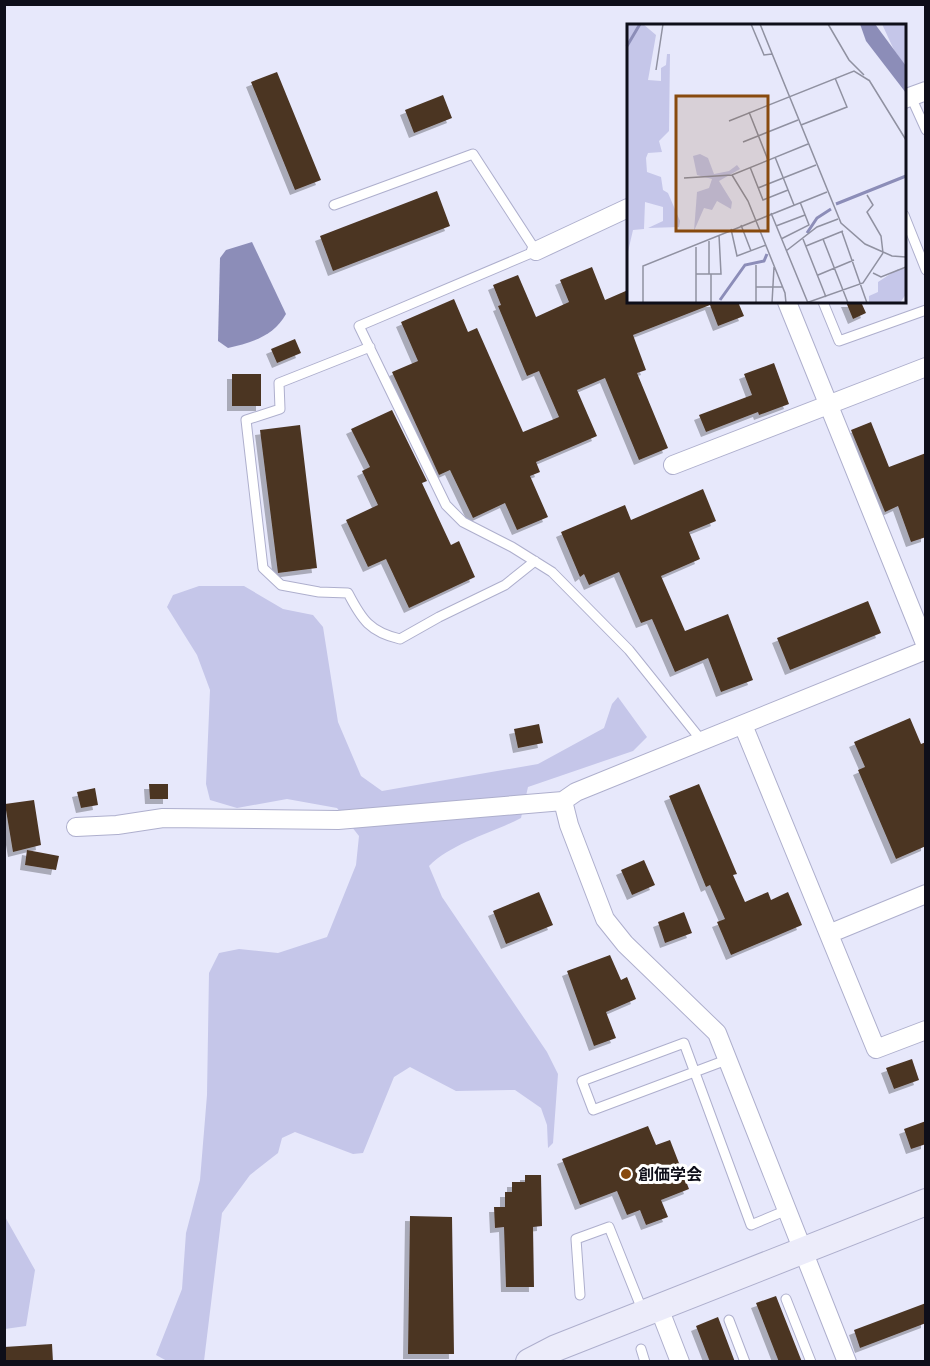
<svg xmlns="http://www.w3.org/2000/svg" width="930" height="1366" viewBox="0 0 930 1366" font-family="Inter,'Noto Sans JP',sans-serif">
<defs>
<filter id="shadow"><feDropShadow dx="-5" dy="5" stdDeviation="0" flood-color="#0004"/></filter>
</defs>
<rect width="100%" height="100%" fill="#e7e8fb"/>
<!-- green -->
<path fill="#c5c6e9" d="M199,586h45l39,23 30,6 10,12 15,95 23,54 21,15 156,-27 66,-36 8,-24 6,-7 29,40 -14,14 -105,36 -7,31c-31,16 -69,25 -92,48l13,31 105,155 11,22 -5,69 -5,5 -1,-23 -6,-17 -26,-18 -59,1 -46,-24 -16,10 -31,76 -10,1 -58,-22 -13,6 -4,15 -28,22 -28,38 -18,148h-37l-11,-6 26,-66 4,-56 14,-53 7,-85 2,-122 10,-20 20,-4 39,4 49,-16 29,-72 3,-29 -22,-28 -50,-9 -50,9 -27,-8 -4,-16 4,-94 -13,-35 -30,-48 6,-12z
M4,1215l31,55 -9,56 -21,3z"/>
<!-- water -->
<path fill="#8c8db8" d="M252,242l34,72c-12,22 -35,29 -58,34l-10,-7 2,-83 6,-8z"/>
<!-- building -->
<path fill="#4b3524" filter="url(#shadow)" d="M277,72l44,108 -26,10 -44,-108z
M443,95l9,23 -38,15 -9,-23z
M437,191l13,35 -117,45 -13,-35z
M592,267l13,33 23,-10v12h110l6,14 -26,10 -8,-21 -77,30 13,35 -9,3 31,75 -29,12 -34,-82 -28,12 20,46 -61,26 4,10 -10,4 18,41 -31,13 -12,-27 -32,15 -23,-48 -11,5 -47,-103 26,-11 -17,-39 53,-23 14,33 9,-4 46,104 36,-15 -20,-46 -12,5 -29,-70 3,-1 -8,-20 25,-10 18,42 33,-15 -9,-22z
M846,302h15l5,11 -13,6z
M295,339l6,14 -24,10 -6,-14z
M774,363l15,41 -30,11 -1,-3 -52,20 -7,-17 53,-20 -8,-21z
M232,374h29v32h-29z
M392,410l35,71 -5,2 29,62 8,-4 16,36 -66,31 -23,-49 -18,8 -22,-47 32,-15 -16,-34 8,-4 -19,-38z
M871,422l18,45 37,-14v84l-15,5 -13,-36 -13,6 -34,-82z
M300,425l17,143 -39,5 -18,-143z
M703,489l13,32 -27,11 11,27 -39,17 24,55 43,-17 25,66 -32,12 -13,-34 -33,14 -23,-53 -11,4 -22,-51 -30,13 -5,-11 -4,3 -19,-45 64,-27 6,15z
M868,601l13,32 -91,37 -13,-32z
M910,718l11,26 5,-2v104l-30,13 -38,-89 7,-3 -11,-25z
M539,724l4,19 -25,5 -4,-19z
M149,784h19v15h-18z
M699,784l38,90 -4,1 12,27 23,-10 3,8 17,-8 14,33 -71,30 -14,-33 8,-3 -15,-34 -4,2 -37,-91z
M95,788l3,17 -17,3 -4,-16z
M34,800l7,45 -28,7 -8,-48z
M27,850l32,6 -3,14 -31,-5z
M644,860l11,25 -23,10 -11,-25z
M539,892l14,33 -47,19 -13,-33z
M684,912l8,21 -27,10 -7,-21z
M610,955l11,25 6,-3 9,22 -30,13 10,26 -22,8 -27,-75z
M912,1059l7,21 -25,9 -8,-21z
M926,1121v23l-15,5 -7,-20z
M648,1126l8,19 14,-5 19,49 -28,11 7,17 -22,8 -6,-15 -13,5 -10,-24 -37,14 -18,-46z
M525,1175h16l1,51 -9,1 1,60h-28l-2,-60 -9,1 -1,-21h11v-15h7v-10h13z
M410,1216l42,1 2,137h-46z
M776,1296l26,66h-23l-23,-59z
M926,1303v20l-66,25 -6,-18z
M718,1317l17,45h-25l-14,-36z
M52,1344l1,18h-49v-15z"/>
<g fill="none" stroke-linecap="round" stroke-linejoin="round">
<defs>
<path id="lane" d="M911,97l15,33
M334,205l139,-51 63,97 -177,75 87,179 17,17 49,25 40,25 77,78 73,91
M904,215l22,55
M823,302l16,39 87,-31
M370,347l-91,36 1,26 -34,11 17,148 18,17 38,7 29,1c14,27 22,39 52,46l39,-22 66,-32 30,-24
M729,1059l-136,51 -11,-29 102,-38 67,182 36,-15
M580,1295l-4,-56 33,-12 34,85
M786,1299l25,63
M729,1320l16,42
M641,1349l4,13"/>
<path id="street" d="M904,99l22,-8
M536,251l92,-43
M787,302l139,344
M673,465l253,-98
M743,725l133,324 50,-19
M563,801l6,24 36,94 20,25 92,89 130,329
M76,827l41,-2 46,-7 175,2 225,-19 13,-9 350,-142
M831,933l95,-39
M659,1308l21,54"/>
<path id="secondary" d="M529,1362l27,-14 370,-146"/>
</defs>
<!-- lane casing -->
<use href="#lane" stroke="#aeafcd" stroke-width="11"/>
<!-- street casing -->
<use href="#street" stroke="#aeafcd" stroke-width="20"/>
<!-- secondary casing -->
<use href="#secondary" stroke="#aeafcd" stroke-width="28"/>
<!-- lane -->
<use href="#lane" stroke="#fff" stroke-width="9"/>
<!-- street -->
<use href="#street" stroke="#fff" stroke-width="18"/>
<!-- secondary -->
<use href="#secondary" stroke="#ececfa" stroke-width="26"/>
</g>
<!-- markers -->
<circle fill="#884a0e" stroke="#fff" stroke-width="2" cx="626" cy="1174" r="6"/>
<g text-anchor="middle" stroke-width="6" stroke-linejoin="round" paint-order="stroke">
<!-- poi labels -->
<g font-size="16" font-weight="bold" fill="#0e0e19" stroke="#fff" text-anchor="start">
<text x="638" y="1180">創価学会</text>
</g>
</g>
<!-- overview -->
<g transform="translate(627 24)">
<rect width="279" height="279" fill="#e7e8fb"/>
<path d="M0,0h16l13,11 -8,45 13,1v-13l5,-3 1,-11h3l-1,77 -10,10 3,11 -14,1 -2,5 1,14 14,5 2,13 5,3 12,28 -1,6 -31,1 15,-7v-14l-18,-5 -1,27 -11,1 -6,26zM255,0h24v43l-12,-17zM73,130l8,4 6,16 15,-3 8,-6 3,4 -21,12 13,21 -1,7 -14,-8 -5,9 -8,-2 -10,23 3,-39 12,-4 3,-9 -15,-4 -4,-19zM271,245h8v25l-6,9h-31v-7l9,-4v-10z" fill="#c5c6e9"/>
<path d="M233,0h15l31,42v27l-40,-52z" fill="#8c8db8"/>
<path fill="none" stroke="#8c8db8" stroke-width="3" d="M0,22l13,-22M209,180l70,-28M180,209l10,-15 14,-9M93,276l25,-35 19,-4 3,-7"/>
<path fill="none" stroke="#9091a1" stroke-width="1.5" d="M124,0l13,31 8,-1M133,0l81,199 24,21 27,12 14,1M201,0l21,36 15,15M29,46l7,-46M242,56l37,60M122,88l19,48M102,97l125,-50 16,10M174,101l46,-18 -12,-29M116,118l55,-22M148,133l19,48M123,143l13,33 25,-10M105,151l16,26 37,92 1,10M57,154l48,-3 76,-31M131,164l58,-23M240,171l6,10 -6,7 14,24 2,17M144,189l37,90M114,201l10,26M149,202l29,-11M104,205l6,27 29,-11M215,208l25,71M154,215l28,-14 -9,-23M176,215l23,58M196,215l25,64M82,217v33M179,222l37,-15M159,227l31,-24 21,-8M246,249l8,4 25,-10M69,250h25l-2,-39M191,251l36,-15M129,263h26M16,279v-37l184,-74M69,279v-56M84,279v-29M129,279v-38M145,279l2,-36M179,279l57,-20 20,-30"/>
<path fill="#884a0e" fill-opacity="0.15" stroke="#884a0e" stroke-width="3" d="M49,72h92v135h-92z"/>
<rect width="279" height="279" fill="none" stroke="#0e0e19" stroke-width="3"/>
</g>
<!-- border -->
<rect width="930" height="1366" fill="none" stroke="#0e0e19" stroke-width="12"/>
</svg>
